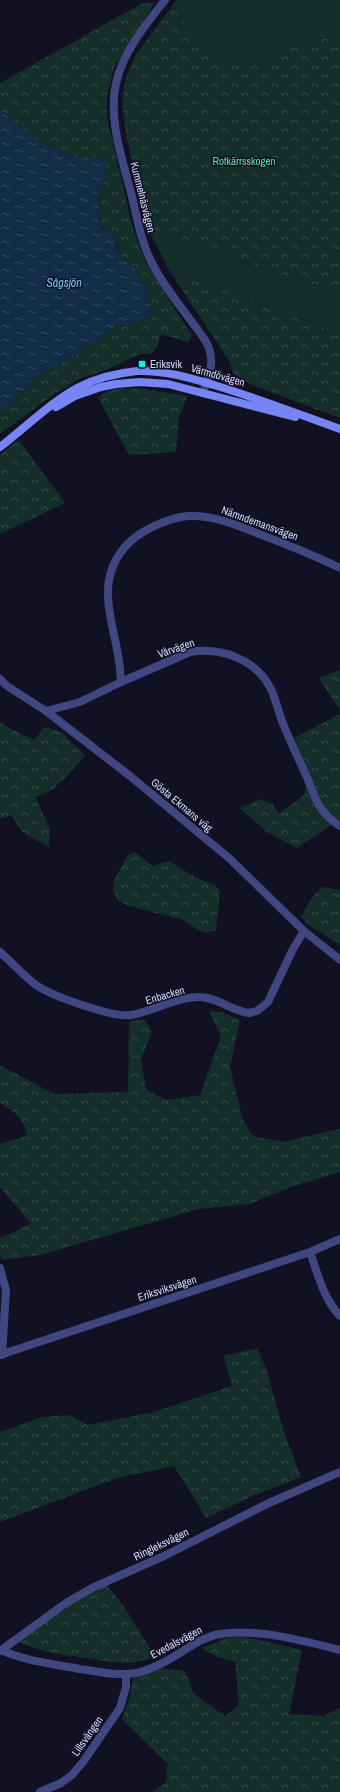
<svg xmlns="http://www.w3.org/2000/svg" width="340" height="1792" viewBox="0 0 340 1792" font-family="'Archivo Narrow',sans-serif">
<defs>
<pattern id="forest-crowns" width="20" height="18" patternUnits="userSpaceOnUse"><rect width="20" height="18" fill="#142e29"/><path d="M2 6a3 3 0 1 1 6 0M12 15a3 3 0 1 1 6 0" fill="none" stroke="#354c49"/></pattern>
<pattern id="water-ripples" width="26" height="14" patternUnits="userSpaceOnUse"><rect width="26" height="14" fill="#132d46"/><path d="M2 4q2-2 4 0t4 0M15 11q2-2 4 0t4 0" fill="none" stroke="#354b62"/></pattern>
</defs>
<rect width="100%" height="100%" fill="#121124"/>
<!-- green -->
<path fill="#142e29" d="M177,0h163v34l-52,14 -32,17 -36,-2 -48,-57z
M148,229l192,65v39l-171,-63z
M219,372h4l11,11v5c-9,-3 -14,-6 -15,-16z"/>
<!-- forest -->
<path fill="url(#forest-crowns)" d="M155,2l-41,66 -7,28v21l26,112 12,32 47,75 -4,6 -27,-8 -4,13 -5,6 -14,2 -32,15 -25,8 -28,17 -53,39v-21l33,-33 59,-36 27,-21 33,-14 -3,-4 -1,-10 -3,-10 -4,-3 -6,-13 -13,-12 -6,-17 -12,-13 -5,-1 -1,-34c9,-7 7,-23 7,-33l-15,-3 -9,3 -43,-18 -38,-31v-27l141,-79z
M172,6l48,57 36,2 32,-17 52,-14v260l-192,-65 -21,-89 -5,-36 3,-23 10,-25z
M169,270l171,63v85l-88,-33 -19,-12 -5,-14z
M120,388l24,1 44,7 -9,20 -3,36 -47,3 -31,-57 7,-6z
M19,440l46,63 -65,31v-80z
M340,670v40l-21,-32z
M340,714v105l-43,29 -30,-16 -27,-24 20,-9 12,5 7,10 25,-19 5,-21 -15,-36z
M0,722l11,7 23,11 10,-13 16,4 25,24 -17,20 -16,15 -16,7 14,33 -1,17 -27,-15 -11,-17 -11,4z
M135,852l18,14 16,-5 26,16 21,9 4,5 -4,39 -11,3 -7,-3 -14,-10 -55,-14 -11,-5 -5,-10 1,-11 14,-25z
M323,887l17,3v55l-31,-20 -8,-8 12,-21z
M209,1011l13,1 18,8 -10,47 13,53 10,16 29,6 58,-13v43l-46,14 -44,18 -51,5 -159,46 -37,5 -3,-6v-16l31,-14 -31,-37v-43l27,-8c-2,-17 -13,-25 -27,-33v-38l54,29 74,-2 1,-70 15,-3 8,13 -11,28 5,30 21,10 33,-5 21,-59z
M257,1348l10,23 17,61 17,45 -48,19 -47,22 -32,-52 -57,12 -117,44v-90l42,-15 26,-2 20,10 66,-13 78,-26 -8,-30z
M106,1584l19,24 30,49 -23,6 -22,-1 -63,-10 -30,-10 50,-37z
M232,1636l23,3 47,11 -13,64 35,2 16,-9v85h-188l14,-10 2,-18 -46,-45 7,-19 4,-22 26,-10 26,3 9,23 31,22 14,-11 -4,-43 -17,-5 -17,-9z"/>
<!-- water -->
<path fill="url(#water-ripples)" d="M0,110l38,31 43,18 9,-3 15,3c0,11 2,26 -7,33l1,34 16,9 2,11 5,11 13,12 6,13 4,3 7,29 -21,12 -12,-3 -27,21 -59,36 -33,33z"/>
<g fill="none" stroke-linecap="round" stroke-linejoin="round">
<!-- minor -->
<path stroke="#40467f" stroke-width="8" d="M0,679l7,7 39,25 84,65 99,82 75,73 36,29
M121,682c-1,-9 -1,-18 -3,-27 -4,-25 -13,-50 -9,-75 4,-21 16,-37 34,-48 14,-8 30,-15 46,-16 24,-1 48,9 70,18 27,10 54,21 81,34
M46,711l34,-9 41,-20 69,-30c31,-5 66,7 81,37 5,11 8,25 13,37 7,17 15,34 23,51 8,21 12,36 33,49
M0,952c12,11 23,23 36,33 16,11 77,33 95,30 23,-4 46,-18 69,-18 17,0 32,14 49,16l8,-2 11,-9 25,-53 11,-18
M310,1252c8,22 13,46 30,64
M0,1268l6,22 -4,65
M0,1355l310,-103 30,-13
M0,1650c26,11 53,14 80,19 15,2 30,6 46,5 10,0 22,-4 32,-9 21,-9 39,-27 62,-31 37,-6 84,7 120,16
M0,1651l66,-48 28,-16 70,-31 105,-53 71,-31
M40,1792l21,-9 11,-8 11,-13 37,-54 6,-21v-13"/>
<!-- tertiary -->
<path stroke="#40467f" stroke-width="8" d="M165,0c-19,24 -42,52 -49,83 -8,36 6,75 15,110 6,24 10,50 22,72 14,27 35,50 52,75 12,20 4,33 -2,53"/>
<!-- secondary -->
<path stroke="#7784f3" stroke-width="8" d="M56,407l19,-11 26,-9 15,-3 24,-2 28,2 127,33
M0,447c26,-20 51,-45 79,-60 18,-9 39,-14 58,-16 27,-1 53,7 77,14 43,13 84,29 126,44"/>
</g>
<!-- markers -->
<rect fill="#14ebe4" stroke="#121124" stroke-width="1.5" x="138" y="360" width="8" height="8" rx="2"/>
<g text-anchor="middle" stroke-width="3" stroke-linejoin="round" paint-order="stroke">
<!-- park labels -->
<g font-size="11" fill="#69d6ac" stroke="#121124">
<text x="244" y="165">Rotkärrsskogen</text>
</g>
<!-- street labels -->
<g font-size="11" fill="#d7d8fc" stroke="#121124">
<text transform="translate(143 197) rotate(76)" y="4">Kummelnäsvägen</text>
<text transform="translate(218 375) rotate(16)" y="4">Värmdövägen</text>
<text transform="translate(260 523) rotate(20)" y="4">Nämndemansvägen</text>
<text transform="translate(176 648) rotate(-19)" y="4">Vårvägen</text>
<text transform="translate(182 805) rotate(40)" y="4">Gösta Ekmans väg</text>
<text transform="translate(165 995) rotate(-16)" y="4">Enbacken</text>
<text transform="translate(167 1288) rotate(-18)" y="4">Eriksviksvägen</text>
<text transform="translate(161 1544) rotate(-26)" y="4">Ringleksvägen</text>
<text transform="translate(176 1642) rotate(-28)" y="4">Evedalsvägen</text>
<text transform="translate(87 1736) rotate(-55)" y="4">Lillsvängen</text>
</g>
<!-- poi labels -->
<g font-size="11" fill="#d7d8fc" stroke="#121124" text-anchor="start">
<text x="150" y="368">Eriksvik</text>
</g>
<!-- water labels -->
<g font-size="12" font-style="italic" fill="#6ec7f3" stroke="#121124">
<text x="64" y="287">Sågsjön</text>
</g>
</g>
</svg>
